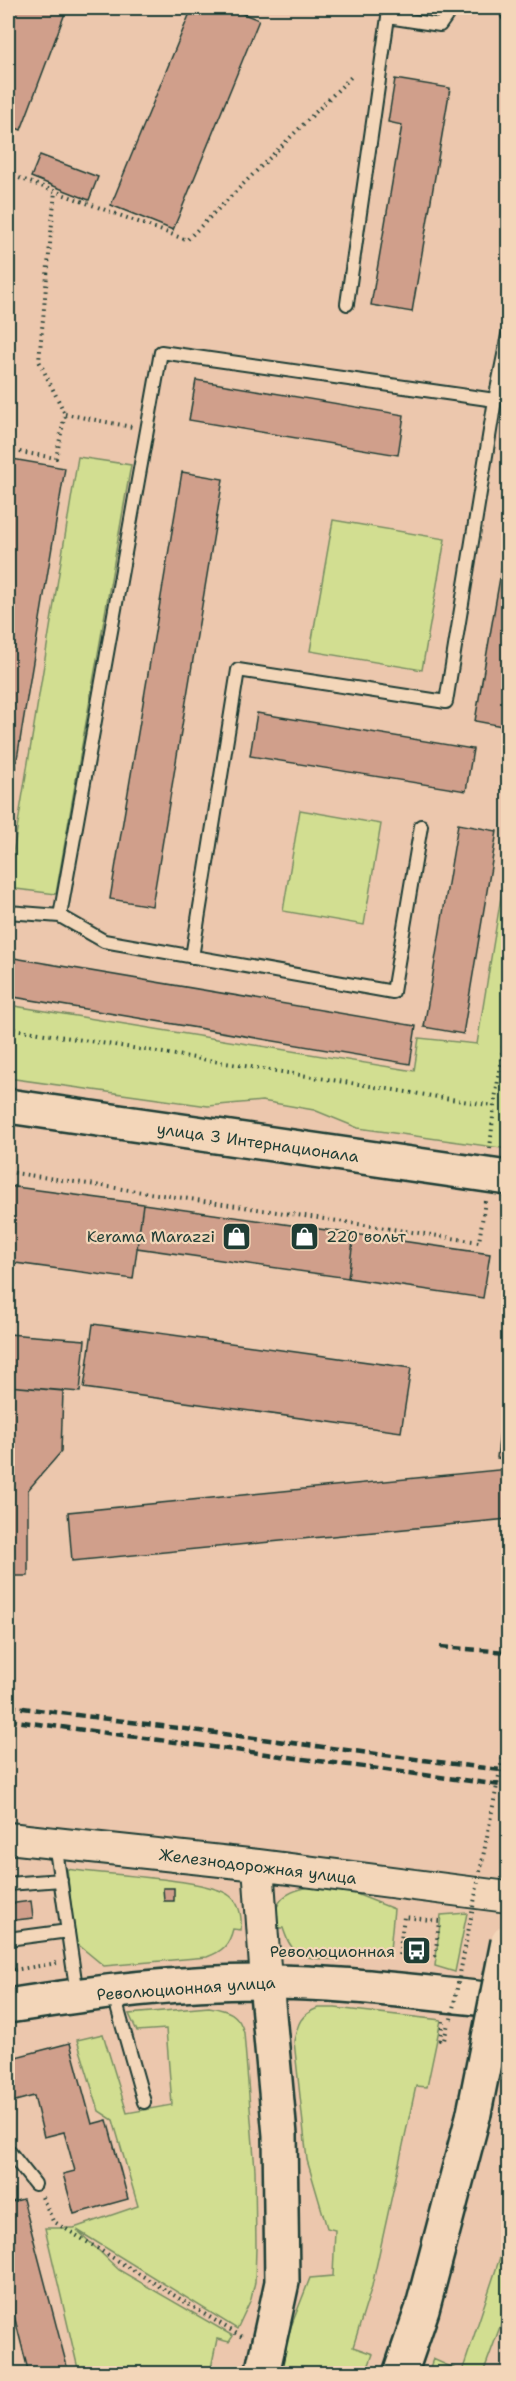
<svg xmlns="http://www.w3.org/2000/svg" width="516" height="2381" viewBox="0 0 516 2381" font-family="'Shantell Sans',sans-serif">
<rect width="100%" height="100%" fill="#ecc7ad"/>
<filter id="ink" filterUnits="userSpaceOnUse"><feTurbulence type="fractalNoise" baseFrequency=".0167" numOctaves="2"/><feDisplacementMap in="SourceGraphic" scale="12" xChannelSelector="R" yChannelSelector="G"/><feConvolveMatrix kernelMatrix="1 2 1 2 8 2 1 2 1" color-interpolation-filters="sRGB"/></filter>
<g filter="url(#ink)">
<!-- green -->
<path fill="#d2de91" stroke="#788e62" stroke-width="1.5" d="M78,457l53,8 -75,429 -48,-6v-34h5z
M333,520l112,19 -23,131 -112,-19z
M300,810l81,14 -17,101 -81,-14z
M508,854v295l-150,-21 -44,-18 -52,-9 -54,5 -200,-28v-73l406,66 5,-33 58,6z
M67,1869c34,6 141,9 163,27 10,8 12,22 11,34l-8,-1c-4,16 -10,22 -26,28l-103,9 -29,-24z
M314,1886l32,4 48,19 -4,41c-23,4 -73,17 -93,2 -8,-6 -11,-15 -14,-24h-10c1,-30 13,-37 41,-42z
M467,1913l-12,59 -20,-6 6,-51z
M209,2007c19,3 30,6 35,26l11,137 1,77 -1,35 -4,17 -14,30 -160,-99 42,40 114,66 -4,6 -12,-3 -7,34h-131l-34,-145h29l64,-22 -25,-86 -14,-9 -22,-71 26,-6 24,79 45,-8 -6,-76 -29,2 -8,-17z
M318,2008h17l106,12 -14,67 -11,-1 -44,200 -19,61 20,7 -7,19 -89,1 11,-40 22,-56 23,-2 2,-46 -8,-2 -20,-68 -13,-119c4,-18 6,-26 24,-33z
M508,2233v72l-25,68h-55l5,-14 29,13z"/>
<!-- building -->
<path fill="#d09f8b" stroke="#1f3d34" stroke-width="1.5" d="M8,8h59l-46,122 -13,-5z
M192,8h37l30,12 -86,210 -62,-25z
M395,79l55,9 -38,224 -41,-7 31,-180 -14,-3z
M40,155l58,22 -9,23 -58,-23z
M196,380l208,35 -6,40 -209,-35z
M12,459l53,9 -54,327h-3v-310z
M182,472l41,7 -71,427 -42,-7z
M508,532v195l-33,-6z
M257,713l216,36 -7,42 -216,-35z
M458,824l39,7 -34,203 -39,-7z
M8,957l408,69 -6,38 -402,-68z
M8,1186l135,18 -10,75 -125,-17z
M143,1204l211,30 -6,44 -211,-30z
M354,1234l136,20 -7,44 -135,-20z
M93,1324l318,44 -10,64 -317,-44z
M8,1334l77,6 -5,52 -72,-6z
M508,1357v103l-11,-2z
M8,1386l55,5 -2,61 -33,38v86h-20z
M508,1469v50l-436,42 -4,-49z
M163,1888h11v13h-10z
M31,1901l2,17 -25,3v-17z
M70,2043l22,81 15,-4 21,79 -54,15 -11,-40 12,-3 -11,-39 -20,5 -10,-41 -26,7v-44z
M23,2199l46,175h-40l-21,-82v-89z"/>
<g fill="none" stroke-linecap="round" stroke-linejoin="round">
<defs>
<path id="service" d="M506,8l2,7
M347,304l41,-287 52,8 12,-17
M8,912l52,4 44,25 289,51 28,-166
M60,916l101,-564 334,48 13,-65
M192,957l46,-287 208,32 49,-302
M55,1843l22,151
M8,1884l53,-4
M8,1939l60,-8
M115,1993l3,17 26,92
M8,2150l27,34"/>
<path id="tertiary" d="M8,1838l250,27 250,32
M258,1865l8,117"/>
<path id="secondary" d="M8,1106l500,72
M8,2006c84,-13 173,-25 259,-24 80,0 161,12 241,19
M262,2374l20,-92 -2,-147 -14,-153
M400,2374l22,-64 52,-197"/>
</defs>
<!-- service casing -->
<use href="#service" stroke="#1f3d34" stroke-width="16"/>
<!-- tertiary casing -->
<use href="#tertiary" stroke="#1f3d34" stroke-width="34"/>
<!-- secondary casing -->
<use href="#secondary" stroke="#1f3d34" stroke-width="38"/>
<!-- path -->
<path stroke="#1f3d34" stroke-width="4" stroke-dasharray="1.5 4.5" stroke-linecap="butt" d="M8,174l179,66 166,-165
M65,414l67,13
M8,450l48,8 9,-44 -26,-53 16,-170
M8,1028l486,78
M490,1149l4,-43 14,-90
M8,1172l471,70 6,-41
M399,1955l5,-38 35,4 -4,38
M8,1971l49,-8
M443,2021l-3,19h4l4,-16h2
M42,2197l11,24 189,116"/>
<!-- service -->
<use href="#service" stroke="#f3d6b9" stroke-width="12"/>
<!-- tertiary -->
<use href="#tertiary" stroke="#f3d6b9" stroke-width="30"/>
<!-- secondary -->
<use href="#secondary" stroke="#f3d6b9" stroke-width="33"/>
<!-- rail -->
<path stroke="#1f3d34" stroke-width="4.5" stroke-dasharray="9 4.5" stroke-linecap="butt" d="M440,1647l68,5
M8,1706l500,65
M8,1720l500,66"/>
<defs>
<path id="secondary-bridge" d="M474,2113l34,-171"/>
</defs>
<!-- secondary-bridge casing -->
<use href="#secondary-bridge" stroke="#1f3d34" stroke-width="38" stroke-linecap="butt"/>
<!-- path-bridge -->
<path stroke="#1f3d34" stroke-width="4" stroke-dasharray="1.5 4.5" stroke-linecap="butt" d="M451,2019l57,-289"/>
<!-- secondary-bridge -->
<use href="#secondary-bridge" stroke="#f3d6b9" stroke-width="33"/>
</g>
</g>
<!-- icons -->
<defs>
<symbol id="shop-square" viewBox="-11 -11 22 22"><rect x="-9" y="-9" width="18" height="18" rx="4" fill="#1f3d34" stroke="#f3d6b9"/><path d="M-5-2.5h2.3a2.7 3.5 0 0 1 5.4 0H5L5.5 6h-11ZM-1.5-2.5h3a1.5 2.3 0 0 0-3 0Z" fill="#fff"/></symbol>
<symbol id="bus-square" viewBox="-11 -11 22 22"><rect x="-9" y="-9" width="18" height="18" rx="4" fill="#1f3d34" stroke="#f3d6b9"/><path d="M-5-6H5V4H4V6H2V4H-2V6H-4V4H-5ZM-3.5-4V0h7V-4ZM-3.5 1.2v1.5H-2V1.2ZM2 1.2v1.5H3.5V1.2Z" fill="#fff"/></symbol>
</defs>
<g fill-rule="evenodd">
<use href="#shop-square" x="220" y="1220" width="33" height="33"/>
<use href="#shop-square" x="288" y="1220" width="33" height="33"/>
<use href="#bus-square" x="400" y="1934" width="33" height="33"/>
</g>
<g text-anchor="middle" stroke-width="4.5" stroke-linejoin="round" paint-order="stroke">
<!-- street labels -->
<g font-size="16" fill="#1f3d34" stroke="#f3d6b9">
<text transform="translate(258 1142) rotate(8)" y="6">улица 3 Интернационала</text>
<text transform="translate(258 1866) rotate(7)" y="6">Железнодорожная улица</text>
<text transform="translate(186 1988) rotate(-4)" y="6">Революционная улица</text>
</g>
<!-- poi labels -->
<g font-size="16" fill="#1f3d34" stroke="#f3d6b9" text-anchor="end">
<text x="215" y="1242">Kerama Marazzi</text>
<text x="326" y="1242" text-anchor="start">220 вольт</text>
<text x="395" y="1957">Революционная</text>
</g>
</g>
<!-- margin -->
<rect width="516" height="2381" fill="none" stroke="#f3d6b9" stroke-width="30"/>
<rect x="15" y="15" width="486" height="2351" fill="none" stroke="#1f3d34" stroke-width="2" filter="url(#ink)"/>
</svg>
